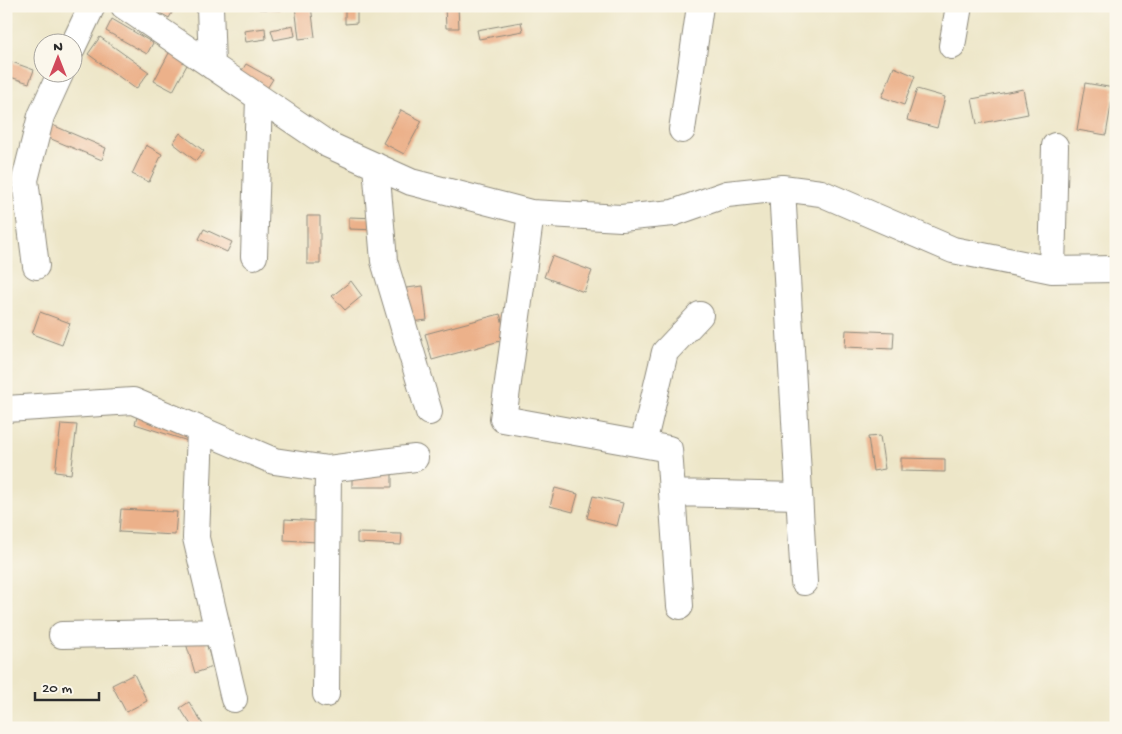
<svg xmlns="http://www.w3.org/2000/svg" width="1122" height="734" viewBox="0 0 1122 734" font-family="'Gochi Hand',sans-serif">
<rect width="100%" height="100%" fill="#fbf7ec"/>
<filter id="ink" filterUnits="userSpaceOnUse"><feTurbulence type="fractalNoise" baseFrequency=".02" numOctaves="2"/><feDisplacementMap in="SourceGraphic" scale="10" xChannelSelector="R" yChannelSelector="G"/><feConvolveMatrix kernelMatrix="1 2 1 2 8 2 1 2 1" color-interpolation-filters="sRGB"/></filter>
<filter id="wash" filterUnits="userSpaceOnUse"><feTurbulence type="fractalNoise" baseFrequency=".0096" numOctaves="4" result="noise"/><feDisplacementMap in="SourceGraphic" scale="20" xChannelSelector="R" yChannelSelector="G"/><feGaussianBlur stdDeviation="1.12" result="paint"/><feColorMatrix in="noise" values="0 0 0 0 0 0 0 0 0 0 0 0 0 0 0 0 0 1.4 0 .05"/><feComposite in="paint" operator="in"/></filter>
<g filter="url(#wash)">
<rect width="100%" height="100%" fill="#ede6c8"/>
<g id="blocks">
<!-- building -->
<path fill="#ecb18a" d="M148,6h28l-7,12z
M259,6h22v4l-22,-1z
M295,6h16l4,31 -16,2z
M345,6h12v17l-12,1z
M445,6h13l1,22h-13z
M112,19l41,24 -6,11 -41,-23z
M521,22l2,9 -44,8 -2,-9z
M293,25l2,11 -21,4 -3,-10z
M265,28l1,11 -20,3 -2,-11z
M100,37l49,35 -13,17 -48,-35z
M176,40l19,10 -22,41 -19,-10z
M12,62l22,8 -5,13 -22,-7z
M246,64l27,15 -7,11 -27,-15z
M894,67l21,9 -11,29 -22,-8z
M1085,83l29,5 -8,47 -29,-5z
M917,89l28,8 -8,31 -30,-8z
M1023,89l5,25 -51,10 -5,-25z
M401,110l21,11 -18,33 -21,-11z
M50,124l56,24 -4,12 -58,-24z
M180,133l24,18 -8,10 -23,-18z
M146,145l16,9 -13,28 -17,-8z
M307,216h13v48h-13z
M349,217l29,1v12l-29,-1z
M204,229l28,13 -5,10 -28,-13z
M552,256l40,15 -8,21 -40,-15z
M351,281l11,15 -17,14 -13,-14z
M423,286l4,34 -17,2 -4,-34z
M40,312l30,11 -8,22 -30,-11z
M500,314l7,25 -75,21 -7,-26z
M846,330l48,2 -1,17 -48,-2z
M139,410l56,19 -4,13 -56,-18z
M61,424l16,1 -6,49 -16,-2z
M880,436l5,33 -12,2 -5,-34z
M901,458l44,1v13l-44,-1z
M352,470h40v17h-40z
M555,488l23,6 -5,18 -23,-6z
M593,496l30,7 -6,23 -30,-8z
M121,509l56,3 -2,23 -56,-3z
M285,519l33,2 -1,21 -33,-2z
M357,533l45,1 -1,11 -44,-2z
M204,635l9,32 -18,6 -10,-33z
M134,674l13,27 -21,11 -14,-27z
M189,702l16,26h-12l-13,-20z"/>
</g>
</g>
<g filter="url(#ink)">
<use href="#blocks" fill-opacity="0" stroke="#8c887a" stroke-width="1"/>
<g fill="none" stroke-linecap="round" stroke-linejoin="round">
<defs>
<path id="minor" d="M124,6l205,139 82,37 120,31 90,5 52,-5 54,-19 55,-6 39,5 132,57 99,20 64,-1
M210,6l2,60
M952,46l7,-40
M72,48l20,-42
M682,130l18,-124
M376,166l8,95 45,151
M782,188l22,394
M531,213l-28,206 166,30 11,157
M254,256l5,-158
M36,266l-11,-86 16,-64 20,-44
M1052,270l3,-124
M6,409l127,-8 141,60 54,8 87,-11
M200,430l-4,108 38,161
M643,444l22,-92 35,-37
M672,493l127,3
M62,635l156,-3
M326,694l2,-225"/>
</defs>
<!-- minor casing -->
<use href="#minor" stroke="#8c887a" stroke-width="28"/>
<!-- minor -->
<use href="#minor" stroke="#fff" stroke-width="26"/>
</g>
</g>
<!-- margin -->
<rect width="1122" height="734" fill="none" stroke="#fbf7ec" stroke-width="25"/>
<!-- north arrow -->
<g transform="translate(58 58)"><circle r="24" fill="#fbf7ec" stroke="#a8a59f"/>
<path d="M0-4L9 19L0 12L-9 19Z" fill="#d1495b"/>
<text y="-8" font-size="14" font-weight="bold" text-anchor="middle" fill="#2b2b2b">N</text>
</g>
<!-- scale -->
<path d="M35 692v8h64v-8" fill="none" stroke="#2b2b2b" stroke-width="2.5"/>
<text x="42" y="692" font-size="15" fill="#2b2b2b" stroke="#fbf7ec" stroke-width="4" paint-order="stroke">20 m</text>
</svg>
